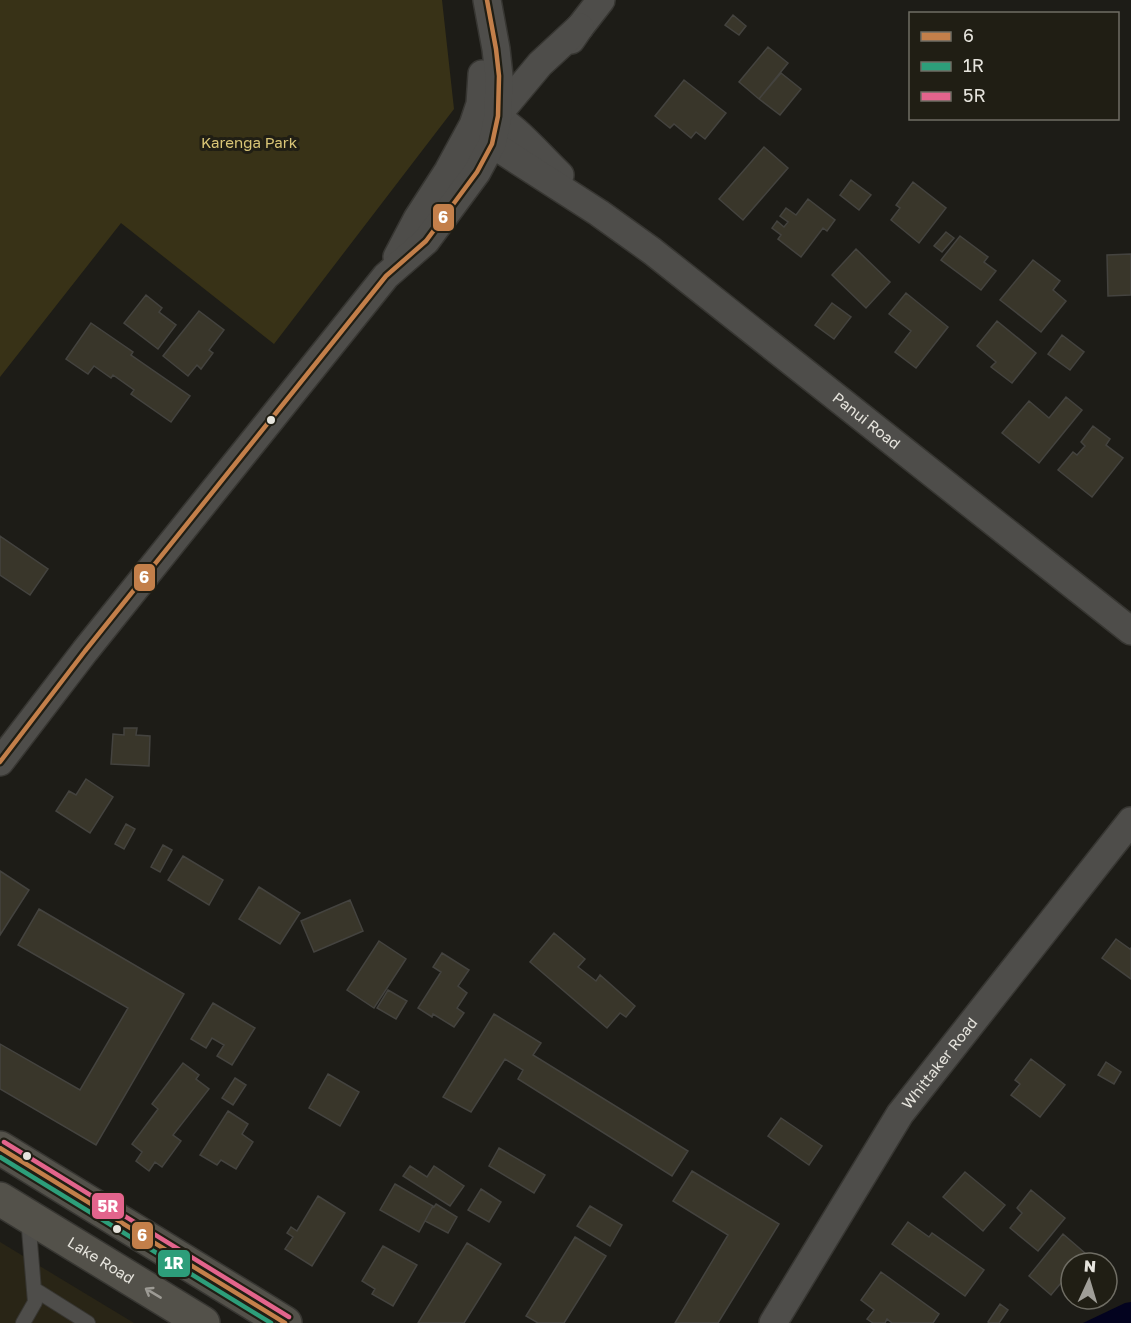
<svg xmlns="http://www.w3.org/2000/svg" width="1131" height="1323" viewBox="0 0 1131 1323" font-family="'Golos Text',sans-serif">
<rect width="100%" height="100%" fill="#1d1c17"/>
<!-- built -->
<path fill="#292516" d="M0,1242l134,81h-134z"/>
<!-- green -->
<path fill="#383217" d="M0,0h442l12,109 -180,235 -153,-121 -121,154z"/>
<!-- water -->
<path fill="#03031f" d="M1131,1302v21h-48l42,-20z"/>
<!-- building -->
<path fill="#39362a" stroke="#44433f" stroke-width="1.5" d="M733,15l13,11 -7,9 -14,-10z
M768,47l20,16 -29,36 -20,-17z
M781,73l20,16 -21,26 -21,-16z
M684,80l42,33 -21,26 -9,-7 -5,6 -17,-14 -4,4 -15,-12z
M764,147l24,21 -45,52 -24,-21z
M851,180l20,15 -12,15 -19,-15z
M913,182l33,26 -27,35 -28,-23 9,-12 -4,-3z
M808,199l27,21 -8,11 -4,-3 -22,29 -23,-18 3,-4 -9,-7 5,-7 7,6 4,-5 -8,-6 6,-8 10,7z
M946,232l8,6 -12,14 -8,-6z
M960,236l28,21 -4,5 12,9 -15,19 -40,-30z
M856,249l34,33 -24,26 -34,-33z
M1131,254v41l-23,1 -1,-41z
M1033,260l27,21 -7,9 13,11 -25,31 -41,-32z
M906,293l42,34 -32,41 -21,-16 16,-21 -22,-17z
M146,295l16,13 -3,4 17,13 -18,24 -34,-26z
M832,303l19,14 -17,22 -19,-14z
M199,311l25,19 -15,20 4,3 -12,16 -4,-4 -9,11 -25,-20z
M997,321l39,32 -24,30 -21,-16 5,-5 -19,-16z
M91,323l42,29 -2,3 59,41 -19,26 -40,-28 3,-4 -21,-15 -2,3 -17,-12 -6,8 -22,-15z
M1062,335l22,17 -14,18 -22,-16z
M1066,397l16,13 -43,53 -37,-30 27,-32 20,17z
M1093,426l17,13 -4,6 17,13 -31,39 -34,-27 15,-18 4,3 8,-9 -4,-4z
M0,536l48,33 -18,26 -30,-20z
M124,728h13l-1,7 14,1 -1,30 -38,-2 2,-30 11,1z
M86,779l27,18 -23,36 -34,-22 13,-20 7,4z
M126,824l9,5 -11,20 -9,-5z
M163,845l9,5 -12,22 -9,-5z
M183,856l40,24 -14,25 -41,-25z
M0,871l29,19 -29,45z
M259,887l41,26 -20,31 -41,-25z
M350,900l13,31 -49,21 -13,-31z
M39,909l145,85 -88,151 -96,-56v-45l80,46 48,-82 -110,-63z
M554,933l31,26 -7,8 18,14 4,-6 35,31 -9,11 -6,-4 -13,15 -77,-66z
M1116,939l14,10 1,-1v31l-29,-21z
M379,941l27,18 -32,49 -27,-18z
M442,953l27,17 -11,16 9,7 -10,15 7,5 -10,14 -21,-13 -1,3 -14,-9 23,-36 -8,-5z
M388,990l19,11 -11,18 -19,-11z
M213,1003l42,25 -23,37 -15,-9 7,-11 -12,-7 -6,10 -15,-9z
M494,1014l47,29 -8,12 155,96 -16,25 -154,-97 5,-9 -18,-11 -34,53 -28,-15z
M1031,1059l34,26 -25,32 -29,-22 9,-11 -5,-4z
M1106,1062l15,10 -7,12 -16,-9z
M183,1063l16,12 -3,4 13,10 -36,46 8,6 -19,26 -7,-5 -6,9 -13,-10 6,-9 -10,-8 26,-35 -6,-5z
M328,1074l31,18 -19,34 -31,-18z
M235,1078l11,7 -13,20 -11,-7z
M228,1111l20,13 -6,10 11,8 -17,27 -15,-9 -4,5 -17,-10z
M781,1118l41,28 -13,19 -41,-29z
M499,1148l46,27 -11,18 -45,-27z
M410,1166l17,11 7,-11 30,20 -14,20 -47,-30z
M692,1171l87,53 -61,99h-43l53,-88 -55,-34z
M965,1172l40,33 -22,26 -40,-34z
M395,1184l38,22 -14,26 -39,-22z
M481,1189l20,13 -12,20 -21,-12z
M1031,1190l34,28 -27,33 -28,-23 12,-15 -5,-5z
M318,1196l27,17 -33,53 -27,-17 8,-12 -6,-4 4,-6 6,4z
M436,1204l21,13 -9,16 -23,-12 8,-15 1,1z
M590,1206l32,19 -12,21 -33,-20z
M908,1222l21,15 3,-4 52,37 -19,26 -73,-52z
M1063,1234l22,19 -7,10h-7v8l-20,24 -22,-19z
M575,1237l31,19 -42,67h-26l-12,-7z
M467,1243l34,21 -37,59h-46z
M383,1246l34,19 -24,41 -21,-12 3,-5 -13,-8z
M881,1272l58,42 -6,9h-41l-5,-4 -2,4h-12l-6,-4 7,-9 -13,-10z
M1000,1304l8,6 -9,13h-10l-1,-1z"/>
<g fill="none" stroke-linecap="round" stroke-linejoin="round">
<defs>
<path id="service" d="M34,1289l54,34
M23,1323l12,-21 -7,-84"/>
<g id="minor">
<path d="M571,40l9,-13 21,-27"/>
<path d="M486,111c26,11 53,44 74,64"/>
<path d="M495,118l45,-54 40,-37"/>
<path id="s1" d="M492,144l107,69 53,38 479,380"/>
<path d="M397,257l20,-38 31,-48 25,-46 7,-21 2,-30"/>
<path d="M0,762l85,-111 301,-375 40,-35 51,-69 15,-28 6,-28 1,-40 -3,-27 -9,-49"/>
<path id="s2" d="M773,1323l127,-209 231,-293"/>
</g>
<g id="secondary">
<path d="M0,1148l285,175"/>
<path id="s3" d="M0,1199l203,124"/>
</g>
</defs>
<!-- service casing -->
<use href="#service" stroke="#373632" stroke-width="16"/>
<!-- minor casing -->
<use href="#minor" stroke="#373632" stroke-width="30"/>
<!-- secondary casing -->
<use href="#secondary" stroke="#373632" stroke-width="36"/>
<!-- service -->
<use href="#service" stroke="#4e4d4a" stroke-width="14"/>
<!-- minor -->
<use href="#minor" stroke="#4e4d4a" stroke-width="27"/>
<!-- secondary -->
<use href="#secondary" stroke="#53514a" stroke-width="33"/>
<defs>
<path id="bus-1" d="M0,762l85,-111 301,-375 40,-35 51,-69 15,-28 6,-28 1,-40 -3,-27 -9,-49
M0,1148l285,175"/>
<path id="bus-2" d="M0,1157l271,166"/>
<path id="bus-3" d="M4,1142l285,175"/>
</defs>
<!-- bus-1 casing -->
<use href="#bus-1" stroke="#201e14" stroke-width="9"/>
<!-- bus-2 casing -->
<use href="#bus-2" stroke="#201e14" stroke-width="9"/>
<!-- bus-3 casing -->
<use href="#bus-3" stroke="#201e14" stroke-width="9"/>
<!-- bus-1 -->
<use href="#bus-1" stroke="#c37f4a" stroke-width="4.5"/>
<!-- bus-2 -->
<use href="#bus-2" stroke="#2d9e7a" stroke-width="4.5"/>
<!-- bus-3 -->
<use href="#bus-3" stroke="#e3648c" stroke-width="4.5"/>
</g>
<!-- one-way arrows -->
<defs><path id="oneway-shaft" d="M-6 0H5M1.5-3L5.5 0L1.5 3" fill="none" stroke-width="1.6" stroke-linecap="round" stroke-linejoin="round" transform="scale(1.5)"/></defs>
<use stroke="#9c9a94" href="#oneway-shaft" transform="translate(153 1293) rotate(-149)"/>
<!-- markers -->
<g fill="#e6e4dd" stroke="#201e14" stroke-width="2">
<circle cx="271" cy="420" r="5"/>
<circle cx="27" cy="1156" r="5"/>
<circle cx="117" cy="1229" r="5"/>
</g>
<g text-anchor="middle" stroke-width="6" stroke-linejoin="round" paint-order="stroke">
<!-- park labels -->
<g font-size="15" fill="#d9c576" stroke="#201e14">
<text x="249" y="148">Karenga Park</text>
</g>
<!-- street labels -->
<g font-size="15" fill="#e6e4dd" stroke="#201e14">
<text dy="5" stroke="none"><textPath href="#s1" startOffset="466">Panui Road</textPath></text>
<text dy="5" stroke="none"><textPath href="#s2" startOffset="309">Whittaker Road</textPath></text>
<text dy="5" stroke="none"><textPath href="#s3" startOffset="118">Lake Road</textPath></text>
</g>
</g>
<g stroke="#201e14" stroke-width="2">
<rect x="432" y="203" width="23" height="29" rx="6" fill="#c37f4a"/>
<rect x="133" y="563" width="23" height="29" rx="6" fill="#c37f4a"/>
<rect x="91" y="1192" width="34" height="28" rx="6" fill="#e3648c"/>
<rect x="131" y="1221" width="23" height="29" rx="6" fill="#c37f4a"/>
<rect x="157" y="1249" width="34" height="29" rx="6" fill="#2d9e7a"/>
</g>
<g font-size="16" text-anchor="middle" font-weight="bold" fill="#fff">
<text x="443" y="223">6</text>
<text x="144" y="583">6</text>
<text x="108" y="1212">5R</text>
<text x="142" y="1241">6</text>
<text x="174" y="1269">1R</text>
</g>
<!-- legend -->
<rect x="909" y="12" width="210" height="108" fill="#201e14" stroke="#6f6d64" stroke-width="1.5"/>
<rect x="921" y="32" width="30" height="9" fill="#c37f4a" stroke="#6f6d64" stroke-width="1.5"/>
<text x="963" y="42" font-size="18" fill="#e6e4dd">6</text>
<rect x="921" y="62" width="30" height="9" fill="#2d9e7a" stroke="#6f6d64" stroke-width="1.5"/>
<text x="963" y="72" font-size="18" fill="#e6e4dd">1R</text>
<rect x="921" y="92" width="30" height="9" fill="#e3648c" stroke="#6f6d64" stroke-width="1.5"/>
<text x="963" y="102" font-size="18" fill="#e6e4dd">5R</text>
<!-- north arrow -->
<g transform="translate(1089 1281) rotate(4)"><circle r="28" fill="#201e14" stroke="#6f6d64" stroke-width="1.5"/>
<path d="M0-4.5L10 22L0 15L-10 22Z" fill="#a09e98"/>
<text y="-9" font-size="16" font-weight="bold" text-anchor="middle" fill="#e6e4dd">N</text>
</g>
</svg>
